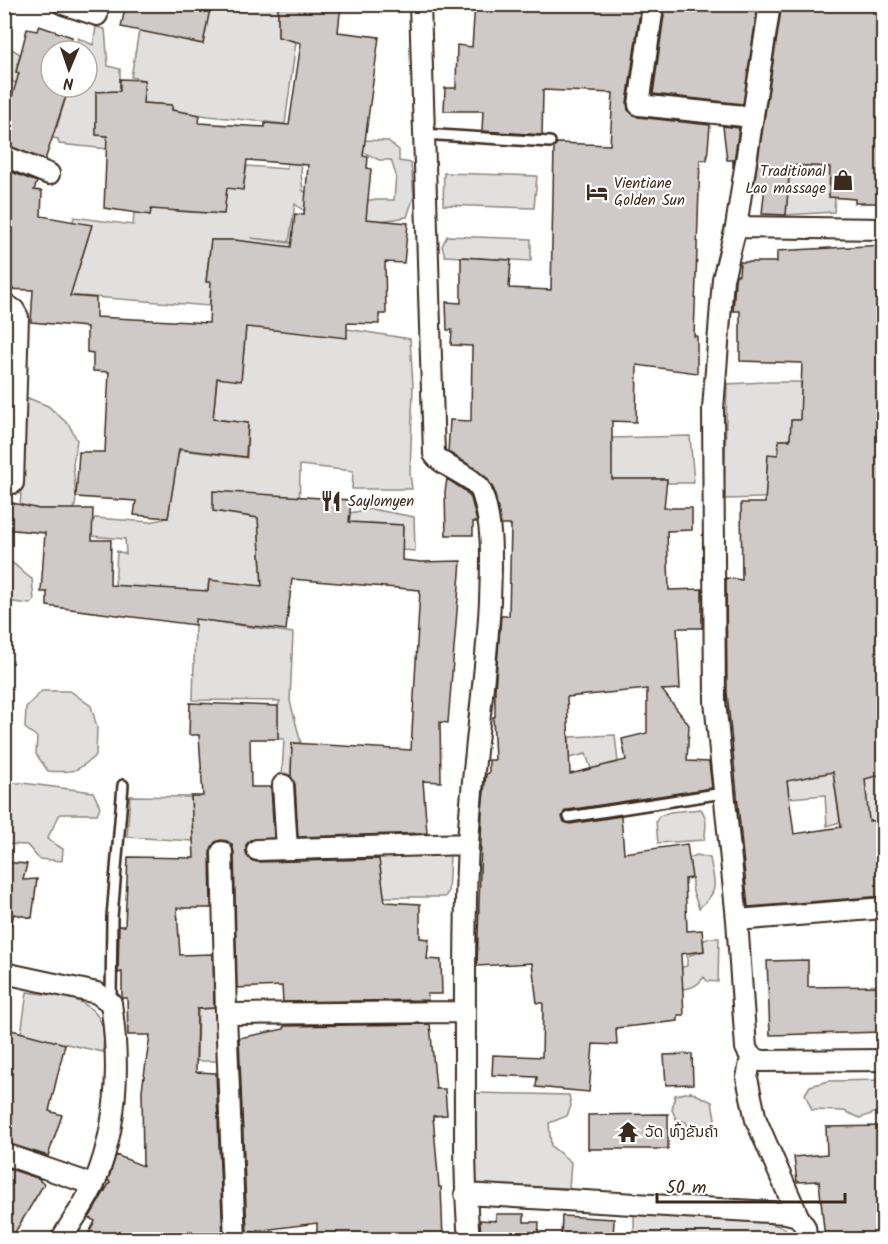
<svg xmlns="http://www.w3.org/2000/svg" width="888" height="1244" viewBox="0 0 888 1244" font-family="Kalam,'Noto Sans Lao',sans-serif">
<rect width="100%" height="100%" fill="#fff"/>
<filter id="ink" filterUnits="userSpaceOnUse"><feTurbulence type="fractalNoise" baseFrequency=".0167" numOctaves="2"/><feDisplacementMap in="SourceGraphic" scale="12" xChannelSelector="R" yChannelSelector="G"/><feConvolveMatrix kernelMatrix="1 2 1 2 8 2 1 2 1" color-interpolation-filters="sRGB"/></filter>
<g filter="url(#ink)">
<!-- green -->
<path fill="#e2e0de" stroke="#8e857e" stroke-width="1.5" d="M211,5h67v32l18,5 -11,82 -77,-8 -36,-6v-5l-29,-2 2,-23 -14,-3 8,-46z
M96,27l9,2 3,37 12,3v22l-24,1v43l24,1 -2,14 -59,-6 -1,-5 -15,-3 4,-12 10,3 11,-37 -6,-3h25v-36h-13l4,-13 15,7z
M4,44l16,10 -4,17 6,3 -6,9 -11,-4z
M304,139l-3,34 2,18 18,9h73l2,-25 -5,-15h-12l-16,-8 1,-12 24,1 11,9v11l12,2 3,33 -7,21c-32,6 -87,10 -112,-13l-6,38 -38,-4 64,8 -2,4 -79,-10h-23l-5,41 5,1 -1,24 -169,-13 38,-26 9,-29 -18,-4 4,-17 59,8 1,-13 16,3 3,-15 23,-15 -2,26 49,3 4,-26 16,1 4,-23 40,3v-15z
M831,146l-2,51h6l-1,15 -48,3 4,-50 27,1z
M444,173l93,3 -3,32 -91,-3z
M447,236l84,3v22l-86,-5 -3,-10z
M246,327l101,2 63,10 3,47 -3,88 2,15h-60l1,-18 -53,-6 -1,60 -40,9 3,53 -53,-7 -5,40 89,13 -3,68 11,42h-9l-1,32 -9,-2 2,-34h-6v-33l2,-5 -87,-1 2,-75 -80,-39 2,-35 9,3 -1,-15 -34,-3 -1,-12 5,-6 55,4 18,-4 10,-63 2,-5 67,8 1,-35 -35,-4 4,-41 24,2z
M764,382h37v12h14l-2,27 -21,-1 -2,20h-11l-1,15h-10l-1,19 27,23 -70,2 3,-115z
M28,398l20,8 21,19 8,15 -4,24 3,34 -2,15 -12,15 -1,-19h-22l-19,-4 1,-11 -16,-1 -1,-70 14,19 3,-32z
M690,436l4,47h-27v-4h-109l54,-25v-16z
M371,509l43,8 1,34 -13,-1 1,-25 -33,-2 -21,8 1,-18z
M4,558c12,5 18,15 28,21l2,22 -5,3 -23,-3 4,-20 -5,-7z
M42,691h28l21,15 6,21 -1,28c-19,17 -22,18 -48,16l-12,-17 1,-17 -12,-9 1,-21z
M802,733l81,41v46l-14,1 -5,-42 -30,2 6,41 -13,4 -2,-31 -36,3 -2,-17z
M615,735l3,27 -27,7 -5,-15 -17,4v-21z
M4,783h18l71,9 7,15 -3,7h-37l-13,25 16,10 -1,12 -23,-2 -12,-14 -22,-1z
M130,796l61,1 2,44 -66,-4z
M701,809c7,10 5,20 3,31l-46,3 -2,-21 3,-6 11,-4z
M445,851l5,5 -2,36 -3,5h-61l-3,-24 -14,-1 2,-17z
M697,855l13,3c4,25 11,32 -11,50l-6,-16 -4,-34z
M708,938h11l-1,44 -11,-1 -3,-4c-6,8 -11,11 -21,12l-4,-21 8,-2v-10l17,-5 -1,-10z
M27,992c28,4 67,3 76,36 2,7 0,17 0,24l-82,-18z
M221,1008l3,53h-27l1,-52z
M883,1080v30l-23,8 -16,-7 -32,-1 -7,-16 5,-8 19,-5z
M691,1092l21,10 3,16 -3,11 -18,3 -5,-3 -3,-7 -10,-3 -4,-9 3,-15z
M473,1093l96,2 2,11 -4,10 -18,7 2,23 20,16 -2,26 -95,-4z
M634,1215l132,7 19,6 5,11 -156,1z"/>
<!-- building -->
<path fill="#cfcac7" stroke="#3b2a1e" stroke-width="1.5" fill-rule="evenodd" d="M126,4h85l-8,40 -82,-17z
M278,4h63l-3,28 41,5 -16,119 5,1 -1,11 4,1 -5,50 42,4 -4,40 -19,-1 1,52h-7v10l-32,-1v15l-101,-11 -5,54 -24,-3 -4,41 35,4 -2,34 -67,-8 -11,69 -34,-3 2,-14 -60,-4 3,-45h26l4,-80 -16,-1v-18l-6,-1v-25l-56,-5 2,-32 -29,-1v-120l33,13 -3,8 8,1 -1,25 51,9 -22,71 26,2v19l113,6 2,-41h-5l5,-42h23l57,7 4,-33 9,1 4,-50 -61,-5 -4,30 -16,-2 -3,26 -73,-5 -1,6 -46,-7 3,-72 -11,-1v-43l24,-1v-12l25,1 -2,23 29,2v5l28,5 -1,8 66,4v-4l24,2 12,-82 -23,-6z
M475,4h169l-4,7 -13,92 1,7 10,7 72,8 -3,35h-7l-6,176h3v37l-60,-8 -1,57 -24,-1v58h55l-3,29h28v22l-25,1 2,59 33,-1v39h-25l3,61 -18,1 27,35 -2,36 22,1 3,26 -144,22 -4,2 -2,5 2,5 6,2 51,-8 3,37 63,-9 5,34 -7,1 2,52 15,-1 2,21 -23,3 3,61h-6v6l-62,7 1,17 -24,-1 -4,48 -53,-5 1,-10 -45,-2 1,-20 49,2 1,-54h-6l-5,-40 -55,3 5,-156 4,-36 3,-1v-13h6l-2,-43h2v-28l6,-73h8l2,-91h-10l-7,-35 -7,-12 -14,-11 -25,-15 2,-32 21,1 1,-75 -21,-1 1,-15h-5l-1,-28 15,1v-46l50,3 -2,28 42,2 3,-143 3,-4 53,2 3,-52 -70,-3 -1,45 -60,-4 1,-20h-39l1,-23h11l1,-43 15,2zM647,689v44l-25,6 4,21 -56,14 -3,-77z
M660,4h98l-15,100 -90,-10 11,-79z
M782,4h92l-1,10 11,1v188h-29v-4l-26,-2 1,-30 -40,-2 -4,50 -24,-1 3,-29h-11z
M39,26l33,11 -3,14h-18v36h11l-1,6h6l-22,67 -41,-16v-20l15,-51 -3,-1 11,-43 10,2z
M723,126l16,2 -6,40v-8h-6z
M884,245v529l-19,5 4,42 15,-1v76l-136,11 -21,-215 -1,-114 16,2 -1,-77h24l3,-49 10,1 1,-15h11l1,-20h9l2,-57 -62,-2v-50h-7l2,-30 1,-6h3l1,-13h37v-11zM833,772l8,55 -47,7 -7,-53z
M447,479l18,12 6,7 6,24h-4v13h-27l-1,-43z
M213,491l138,9 -2,22 54,3 -1,35 19,2 40,-1 -13,162 -8,-1 1,60 -18,-1 4,52 -129,4 -3,-53 -4,-7 1,-34 119,7 9,-160 -128,-11 -6,51 -91,-11v6l-148,-19v-14h-6l4,-59 -41,-4v-28l35,8h54l-1,31h19l-1,45 98,6 1,-11 53,6 -4,-68 -45,-7z
M190,703l88,3v33h-28l1,48h20l3,51 -24,2 -4,5 1,11 4,4 6,2 122,-3 6,43 35,2v34l9,1 -2,20 14,1 1,34h-15l1,6 -145,2 -1,-16 -45,2 -3,-136 -2,-7 -5,-4 -6,-1 -6,2 -5,10 1,56h-34l3,47 33,-1 1,54 -17,1 -1,63 20,1 7,166h-137l9,-18 -6,-3 21,-36 -2,-2 8,-25 27,11 -1,-76 8,-55h-22l-1,-37h-5v-26l-4,1 1,-47h6l3,-69 66,1 -3,-62h12l-4,-61h-10z
M4,862l23,2 -4,16 14,-1 -5,39 -18,-4 -3,11 -7,-1z
M808,960v27l76,-1v46l-114,3 -3,-74z
M430,1024l6,65h9l2,26 -14,1 6,71h2l2,52h-126v-16l-70,9 -8,-194 45,-9v-3z
M4,1028l61,16 -16,67 13,4 -14,41 -44,-14z
M692,1054l1,30 -27,1 -2,-30z
M668,1114v35h-80v-34z
M884,1126v113h-59l-6,-58 -22,1 -3,-25 33,-3 -1,-27z
M4,1167l36,12v2l4,3 -33,55h-7z
M496,1214h28v8h15l-1,17h-57l-1,-19 16,1z
M562,1216l52,3 -1,20h-52z"/>
<g fill="none" stroke-linecap="round" stroke-linejoin="round">
<defs>
<path id="service" d="M423,134l127,8
M569,817l154,-24
M111,1001l1,-84 11,-132"/>
<path id="minor" d="M63,4l34,11
M420,4l14,450c10,15 41,21 48,39 12,35 9,72 8,108 -4,82 -18,163 -22,244 -4,73 -3,145 -3,218 0,59 -1,118 4,177
M770,4l-34,223 -13,52 -10,130 2,292 22,219 9,128 5,9 -4,21 9,42 42,96 7,11 2,13
M652,13l-13,92 114,12
M4,156l45,18
M736,227l148,2
M4,303l10,7 4,7 -5,166
M283,785l4,64
M257,850l211,-6
M222,852l4,162 9,226
M737,920l147,-12
M4,973l93,20 14,10c9,61 7,124 -17,181 -8,19 -23,38 -33,56
M226,1014l239,-2
M751,1057l11,4 122,-1
M4,1154l90,31
M465,1194l321,19 12,3"/>
</defs>
<!-- service casing -->
<use href="#service" stroke="#3b2a1e" stroke-width="14"/>
<!-- minor casing -->
<use href="#minor" stroke="#3b2a1e" stroke-width="24"/>
<!-- service -->
<use href="#service" stroke="#fff" stroke-width="9"/>
<!-- minor -->
<use href="#minor" stroke="#fff" stroke-width="20"/>
</g>
</g>
<!-- icons -->
<defs>
<symbol id="shop-bare" viewBox="-9 -9 18 18"><path d="M-5-2.5h2.3a2.7 3.5 0 0 1 5.4 0H5L5.5 6h-11ZM-1.5-2.5h3a1.5 2.3 0 0 0-3 0Z" fill="#3b2a1e" stroke="#fff" stroke-width="2.5" paint-order="stroke"/></symbol>
<symbol id="hotel-bare" viewBox="-9 -9 18 18"><path d="M-6-4.5h1.5V1H6V5H4.5V3h-9V5H-6ZM-4 0a1.8 1.8 0 1 1 3.6 0ZM.5 0V-2.5h3Q6-2.5 6 0Z" fill="#3b2a1e" stroke="#fff" stroke-width="2.5" paint-order="stroke"/></symbol>
<symbol id="restaurant-bare" viewBox="-9 -9 18 18"><path d="M-5-6h1v4h1v-4h1v4h1v-4h1v5L-1.5 .5V6h-2V.5L-5-1ZM5-6V6H3V1.5H1.5Q1.5-4 5-6Z" fill="#3b2a1e" stroke="#fff" stroke-width="2.5" paint-order="stroke"/></symbol>
<symbol id="temple-bare" viewBox="-9 -9 18 18"><path d="M0-6L5-2H3V0L6.5 2.5H4V6H1.5V3h-3V6H-4V2.5H-6.5L-3 0V-2H-5Z" fill="#3b2a1e" stroke="#fff" stroke-width="2.5" paint-order="stroke"/></symbol>
</defs>
<g fill-rule="evenodd">
<use href="#shop-bare" x="828" y="165" width="30" height="30"/>
<use href="#hotel-bare" x="582" y="177" width="30" height="30"/>
<use href="#restaurant-bare" x="316" y="486" width="30" height="30"/>
<use href="#temple-bare" x="613" y="1117" width="30" height="30"/>
</g>
<g text-anchor="middle" stroke-width="4.5" stroke-linejoin="round" paint-order="stroke">
<!-- poi labels -->
<g font-size="15" fill="#3b2a1e" stroke="#fff" text-anchor="start">
<text x="826" y="176" text-anchor="end">Traditional<tspan x="826" dy="17">Lao massage</tspan></text>
<text x="614" y="188">Vientiane<tspan x="614" dy="17">Golden Sun</tspan></text>
<text x="348" y="506">Saylomyen</text>
<text x="645" y="1137">ວັດ ທົ່ງຂັນຄຳ</text>
</g>
</g>
<!-- margin -->
<rect width="888" height="1244" fill="none" stroke="#fff" stroke-width="24"/>
<rect x="12" y="12" width="864" height="1220" fill="none" stroke="#3b2a1e" stroke-width="2" filter="url(#ink)"/>
<!-- north arrow -->
<g transform="translate(69 69) rotate(182)"><circle r="28" fill="#ffffff" stroke="#b1aaa5" stroke-width="1.5"/>
<path d="M0-4.5L10 22L0 15L-10 22Z" fill="#3b2a1e"/>
<text y="-9" font-size="16" font-weight="bold" text-anchor="middle" fill="#3b2a1e">N</text>
</g>
<!-- scale -->
<path d="M657 1193v9h188v-9" fill="none" stroke="#3b2a1e" stroke-width="3"/>
<text x="666" y="1193" font-size="18" fill="#3b2a1e" stroke="#ffffff" stroke-width="4.5" paint-order="stroke">50 m</text>
</svg>
